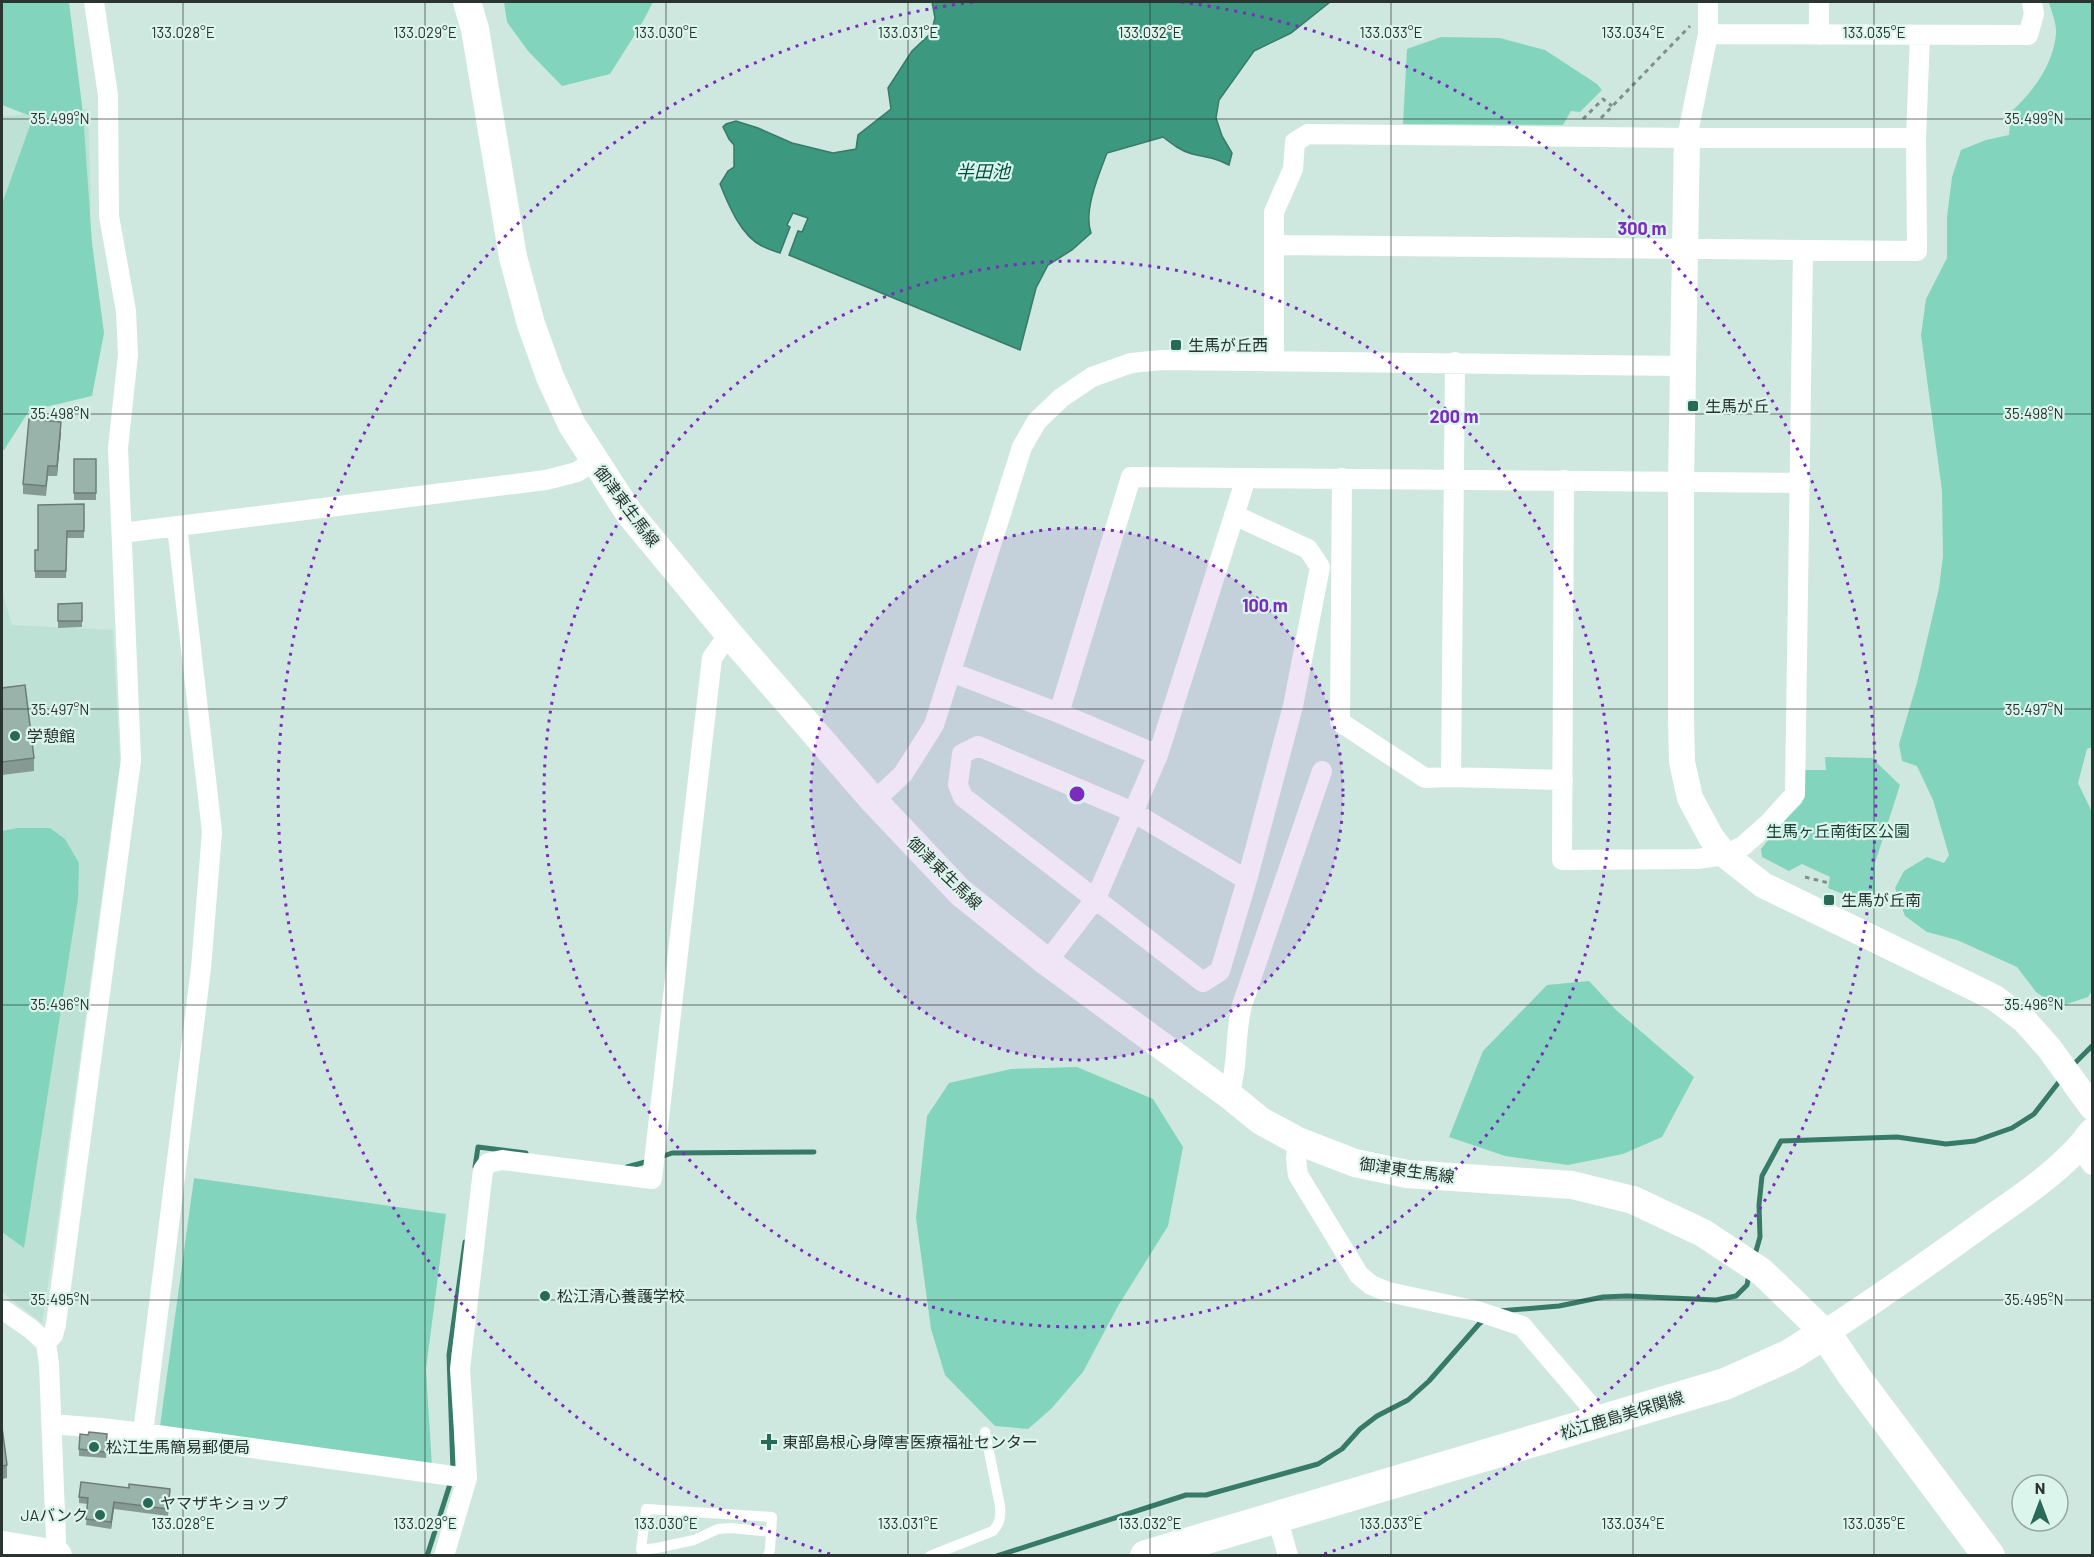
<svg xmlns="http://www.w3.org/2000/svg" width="2094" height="1557" viewBox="0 0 2094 1557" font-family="Barlow,'Noto Sans JP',sans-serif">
<rect width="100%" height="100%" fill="#cfe8df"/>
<!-- built -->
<path fill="#bee1d5" d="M88,109l3,100 -89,26v-119z
M2,591l10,34 101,5 7,134 -65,476 -13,83 -40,-31z"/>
<!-- green -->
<path fill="#82d5bc" d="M2,2h67l14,111 9,130 12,90 -12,63 -63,15 -25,39 -2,-1v-245l31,-87 -31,-12z
M504,2h149l-12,23 -31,49 -48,12 -34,-35 -21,-29z
M2049,2h43v745l-5,2 -9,34 14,29v178l-4,7 -30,10 -22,-15 -19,-25 -60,-27 -30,-8 -22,-16 -10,-28 9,-17 23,-14 17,6 5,-8 -16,-55 -16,-34 -15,-5 -3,-17 18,-61 22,-95 4,-32 -1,-65 -21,-156 5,-36 21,-41v-41l5,-40 9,-27 25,-10 23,-5 2,-23c22,-21 42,-46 45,-78 1,-10 -5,-23 -7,-32z
M1441,37l59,1 45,12 52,34 5,6 -22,22 -9,-1 -8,14 -160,-1 4,-75z
M1825,757l47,1 28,27 -25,78v44l-47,-19 2,-11 -28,-13 -13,7 -27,-14 -1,-8 19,-24 22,-22v-33h24z
M18,828h32l15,11 14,24 -1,36 -54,349 -22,-16v-401z
M1589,981l27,29 78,67 -32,60 -39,17 -55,11 -63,-9 -56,-19 34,-86 64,-66z
M1077,1067l76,32 30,48 -15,79 -50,80 -35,66 -32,37 -23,20 -33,-3 -50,-51 -14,-46 -15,-111 11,-102 22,-33 62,-14z
M194,1178l252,36 -20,155 6,98 -272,-41z"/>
<!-- water -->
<path fill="#3c987f" stroke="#377a68" stroke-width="1.5" d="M932,2h398l-39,31 -37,18 -35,49 -3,18 6,18 10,17 -3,12c-13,-7 -22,-8 -37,-11 -11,-3 -20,-10 -29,-17l-56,16c-8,21 -24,58 -16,80l-19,17 -24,15 -12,23 -16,62 -231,-95 9,-24 4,1 6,-14 -15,-5 -6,12 3,2 -10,26c-6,-2 -13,-4 -18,-7 -21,-10 -34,-42 -42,-62l8,-13 6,-4v-22l-5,-6 -6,-12 3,-3 10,-3 22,7 34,15 41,10 23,-4 2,-14 33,-26 -3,-21 24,-37 19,-18 4,-15z"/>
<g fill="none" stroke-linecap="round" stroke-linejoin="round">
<!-- stream -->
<path stroke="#377a68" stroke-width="5" d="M2072,1066l20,-20
M658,1158l14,-5 142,-1
M475,1167l3,-20 48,6
M627,1167l22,-6
M1754,1258l6,-21 -1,-32 3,-29 19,-35 116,-4 49,7 29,-3 37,-13 22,-14 28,-36
M1499,1311l60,-5 44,-9 24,-1 89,4 20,-4 11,-11 2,-10
M453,1471l-4,-116 16,-113
M427,1556l24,-75
M997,1556l189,-61h20l112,-31 24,-15 18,-20 17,-13 31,-16 21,-19 50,-57 7,-5"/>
<!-- path -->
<path stroke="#7e908a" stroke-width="3" stroke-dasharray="4.5 4.5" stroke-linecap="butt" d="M1601,118l89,-92
M1583,119l20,-20 9,7
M1805,877l24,6"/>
<!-- service -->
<path stroke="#fff" stroke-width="10" d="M768,1556l2,-7 1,-17 -40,-4 -13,1 -24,11 -37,8 -16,2 5,-41 126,8 -1,15
M930,1556l63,-25c7,-8 8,-14 7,-25l-15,-74"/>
<!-- minor -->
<path stroke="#fff" stroke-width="20" d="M1819,2v33
M1708,34l320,1 6,-21 -2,-12
M1687,138l21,-104v-32
M1274,245l643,6 -1,-113 4,-103
M1274,360v-148l19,-43 2,-27 13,-8 379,4h229
M1455,362l-4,415 112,3
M1342,478l-2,244 85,56 26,-1
M1564,480l-2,380 135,-1 28,-4 18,-9 26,-23 26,-29 8,-543
M1234,515l74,34 12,18 -27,139 -46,174 -27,91 -17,11 -240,-185 -5,-12 4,-31 16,-8 155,66 114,68
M122,533l424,-53 31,-8 17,-11
M951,672l108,41 99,42
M1059,713l72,-236 667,6
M874,801l29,-27 31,-49 88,-278 15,-26 24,-23 31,-21 39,-14 31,-3 521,6
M1047,962l49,-64 62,-143 88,-277
M1229,1095c10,-32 5,-58 13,-90l80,-234
M1298,1141l-2,18 2,16 61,100 12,10 17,7 89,19 45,15 66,77 9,20
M2080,1147l12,18
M2,1309l29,20 15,14 3,21 7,175 -2,16
M46,1343l7,-8 3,-11 75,-564 -13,-312 10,-93 -2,-44 -17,-95 -1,-121 -14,-93
M52,1424l49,4 42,5 58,-465 11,-136 -35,-306
M143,1433l324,45
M1277,1517l11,39
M444,1556l23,-78 -7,-109 23,-199 5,-7 14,-3 150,19 60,-521 17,-24"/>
<!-- tertiary -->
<path stroke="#fff" stroke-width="26" d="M1687,138l-6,343v238l1,43 8,36 21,39 14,18 38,30 232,113 30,23 24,27 43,59
M1825,1333c52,-34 102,-69 152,-105 40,-29 86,-57 115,-97"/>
<!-- secondary -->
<path stroke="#fff" stroke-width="28" d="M467,2l8,27 38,228 18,67 19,53 22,48 57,88 100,121 145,167 86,91 87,70 182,133 32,26 37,20 57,22 52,11 165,11 61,15 70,33 59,39 63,61"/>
<!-- primary -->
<path stroke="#fff" stroke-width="32" d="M2,1547l54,9
M1146,1556l579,-172 63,-28 37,-23 29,43 135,180"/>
</g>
<!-- wall -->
<path fill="#849a92" d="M61,432l-4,44h-9l-2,20 -23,-2v-10z
M74,459h22v41h-22z
M84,504v34h-17l-1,40h-31v-28h3z
M82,603v24l-24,1v-24z
M2,688l32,70v13l-32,4z
M2,1427l5,38v13l-5,1z
M107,1441l-1,17 -27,-2v-7z
M170,1496l-2,20 -54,-7 -3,20 -25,-4 2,-21 -9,-1v-6z"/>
<!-- shaded-wall -->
<path fill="#6c7d77" d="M61,422v10l-4,44v-10z
M114,1502v7l-3,20v-7z"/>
<!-- building -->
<path fill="#9ab3aa" stroke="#6c7d77" stroke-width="1.5" d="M29,419l32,3 -4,44h-9l-2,20 -23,-2z
M74,459h22v34h-22z
M84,504v27h-17l-1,40h-31v-21h3v-45z
M82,603v18h-24v-17z
M25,685l9,73 -32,4v-74z
M2,1427l5,38 -5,1z
M89,1432l18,2 -1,18 -27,-3 1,-15 8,1z
M81,1482l48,6v-4l41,5 -2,20 -54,-7 -3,20 -25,-3 2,-21 -9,-1z"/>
<!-- ticks -->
<path fill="none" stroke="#2a3431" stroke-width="1.5" stroke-opacity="0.45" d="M183,2v1554M425,2v1554M666,2v1554M908,2v1554M1150,2v1554M1391,2v1554M1633,2v1554M1874,2v1554M2,119h2090M2,414h2090M2,709h2090M2,1005h2090M2,1300h2090"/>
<!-- distance rings -->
<circle cx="1077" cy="794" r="266" fill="#7b2cbf" fill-opacity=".12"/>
<g fill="none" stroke="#7b2cbf" stroke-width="3" stroke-dasharray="3 6">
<circle cx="1077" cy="794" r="266"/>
<circle cx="1077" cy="794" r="533"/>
<path d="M830 1554A799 799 0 0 1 973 2M1181 2A799 799 0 0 1 1324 1554"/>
</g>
<!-- markers -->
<g fill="#286957" stroke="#dcf5ec" stroke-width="2">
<rect x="1170" y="339" width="12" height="12" rx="3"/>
<rect x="1687" y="400" width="12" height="12" rx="3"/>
<circle cx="15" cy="736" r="6"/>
<rect x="1823" y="894" width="12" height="12" rx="3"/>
<circle cx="545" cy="1296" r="6"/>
<path d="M766 1433h6v6h6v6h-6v6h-6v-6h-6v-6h6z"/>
<circle cx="94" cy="1447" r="6"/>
<circle cx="148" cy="1503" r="6"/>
<circle cx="100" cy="1515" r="6"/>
</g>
<g text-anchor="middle" stroke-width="4.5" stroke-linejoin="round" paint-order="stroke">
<!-- poi labels -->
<g font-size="16" fill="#2a3431" stroke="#dcf5ec" text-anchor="start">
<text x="1188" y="351">生馬が丘西</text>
<text x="1705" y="412">生馬が丘</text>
<text x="27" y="742">学憩館</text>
<text x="1841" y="906">生馬が丘南</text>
<text x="557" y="1302">松江清心養護学校</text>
<text x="782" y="1448">東部島根心身障害医療福祉センター</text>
<text x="106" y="1453">松江生馬簡易郵便局</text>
<text x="160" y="1509">ヤマザキショップ</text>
<text x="88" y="1521" text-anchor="end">JAバンク</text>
</g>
<!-- street labels -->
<g font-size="16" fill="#2a3431" stroke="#dcf5ec">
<text transform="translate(627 506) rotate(53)" y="6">御津東生馬線</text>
<text transform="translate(945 873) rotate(44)" y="6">御津東生馬線</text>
<text transform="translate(1407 1170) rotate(8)" y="6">御津東生馬線</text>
<text transform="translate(1622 1415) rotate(-17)" y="6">松江鹿島美保関線</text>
</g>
<!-- park labels -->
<g font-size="16" fill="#1b4338" stroke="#dcf5ec">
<text x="1838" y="837">生馬ヶ丘南街区公園</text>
</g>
<!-- water labels -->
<g font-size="18" font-style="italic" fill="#00503f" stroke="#dcf5ec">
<text x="983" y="178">半田池</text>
</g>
</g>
<g font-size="15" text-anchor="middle" fill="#2a3431" stroke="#dcf5ec" stroke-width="4.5" stroke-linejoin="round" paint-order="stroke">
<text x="183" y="38">133.028°E</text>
<text x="425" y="38">133.029°E</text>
<text x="666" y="38">133.030°E</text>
<text x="908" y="38">133.031°E</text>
<text x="1150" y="38">133.032°E</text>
<text x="1391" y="38">133.033°E</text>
<text x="1633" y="38">133.034°E</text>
<text x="1874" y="38">133.035°E</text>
<text x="60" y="124">35.499°N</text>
<text x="2034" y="124">35.499°N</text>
<text x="60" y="419">35.498°N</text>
<text x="2034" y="419">35.498°N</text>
<text x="60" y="715">35.497°N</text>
<text x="2034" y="715">35.497°N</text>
<text x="60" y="1010">35.496°N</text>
<text x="2034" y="1010">35.496°N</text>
<text x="60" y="1305">35.495°N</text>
<text x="2034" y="1305">35.495°N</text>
<text x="183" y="1529">133.028°E</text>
<text x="425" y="1529">133.029°E</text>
<text x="666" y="1529">133.030°E</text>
<text x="908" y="1529">133.031°E</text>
<text x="1150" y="1529">133.032°E</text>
<text x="1391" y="1529">133.033°E</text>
<text x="1633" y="1529">133.034°E</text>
<text x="1874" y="1529">133.035°E</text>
</g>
<circle cx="1077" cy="794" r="9" fill="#7b2cbf" stroke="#dcf5ec" stroke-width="3"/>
<g font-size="18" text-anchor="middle" font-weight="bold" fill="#7b2cbf" stroke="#dcf5ec" stroke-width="4.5" stroke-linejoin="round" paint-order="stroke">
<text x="1642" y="235">300 m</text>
<text x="1454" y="423">200 m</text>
<text x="1265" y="612">100 m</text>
</g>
<!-- border -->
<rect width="2094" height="1557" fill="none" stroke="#2a3431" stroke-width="6"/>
<!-- north arrow -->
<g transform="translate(2040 1503)"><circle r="28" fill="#dcf5ec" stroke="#95a8a1" stroke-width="1.5"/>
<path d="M0-4.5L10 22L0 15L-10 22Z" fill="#286957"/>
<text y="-9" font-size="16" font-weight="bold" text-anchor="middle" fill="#2a3431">N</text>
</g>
</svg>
